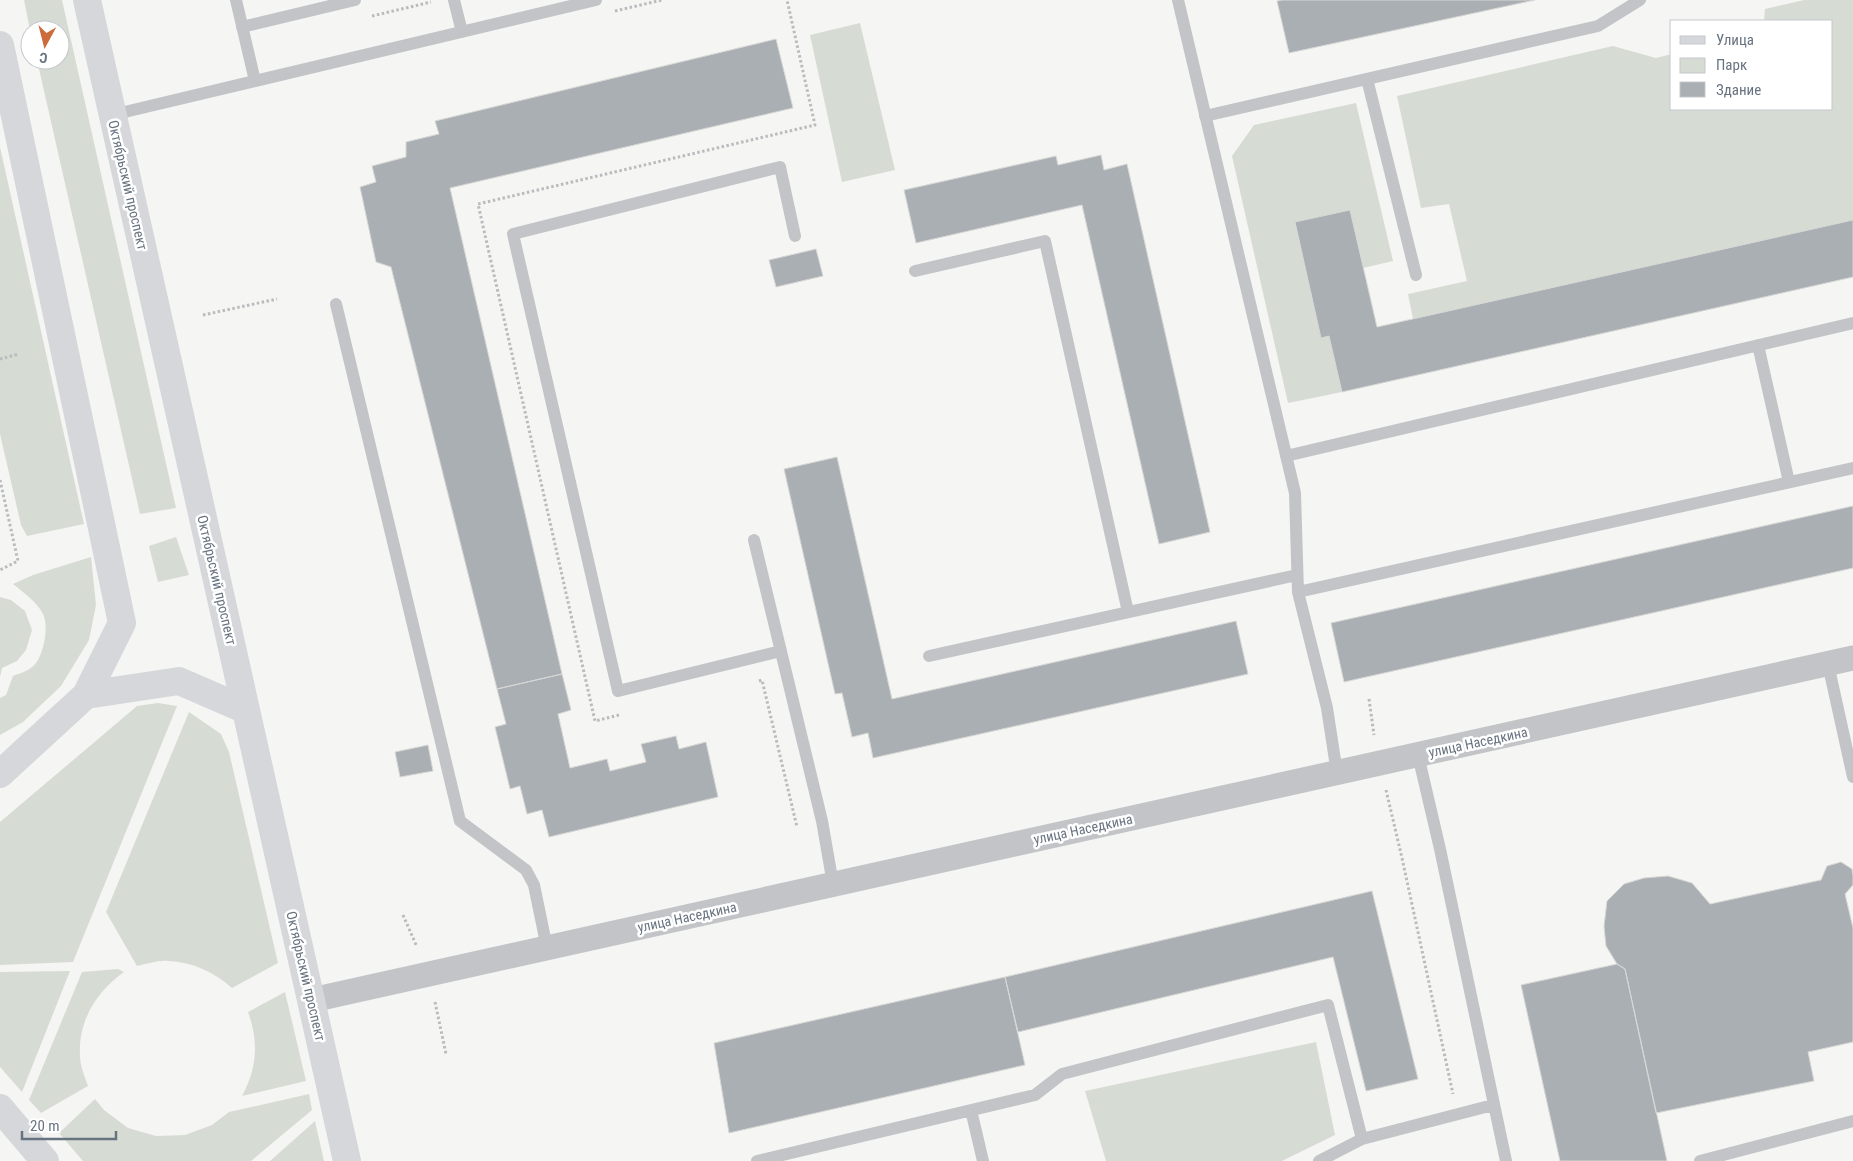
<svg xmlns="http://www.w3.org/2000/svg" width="1853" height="1161" viewBox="0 0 1853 1161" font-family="'Roboto Condensed',sans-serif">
<rect width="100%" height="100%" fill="#f5f5f3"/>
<!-- green -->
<path fill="#d6dcd4" d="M24,0h38l114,508 -36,6 -103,-454h23v-30h-30z
M1804,0h49v220l-440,99 -5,-25 59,-13 -18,-77 -28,4 -24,-112 216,-50 43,12 16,-4v55h160v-88h-68l1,-12z
M860,23l35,147 -53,12 -32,-147z
M1356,103l37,158 -30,7 -13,-58 -55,13 26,115 8,-2 13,56 -54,11 -56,-247 22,-31z
M0,147l84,377 -57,12 -6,-11 -21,-91z
M176,537l13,38 -31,7 -9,-36z
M91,557l5,48 -7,35 -28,46 -38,36 -23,13v-37l6,-3 7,-19c8,-3 18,-6 23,-13 8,-11 13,-37 7,-49 -7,-13 -19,-21 -30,-30l20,-9z
M0,597l11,3 14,11 7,19 -6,20 -9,11 -15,7 -2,9z
M158,703l19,3 -104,256 -73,3v-143l137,-116z
M189,712l32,22 8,18 49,211 -46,25c-18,-16 -39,-26 -64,-27 -10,-1 -21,3 -31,5l-31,-54z
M118,969l6,3c-28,20 -46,49 -44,84 0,10 5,21 8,30l-47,27 -12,-13 53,-128z
M70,971l-48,121 -22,-25v-95z
M285,992l21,89 -64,15c15,-28 17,-54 6,-84z
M1316,1042l19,93 -53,26h-176l-21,-70z
M309,1094l3,16 -61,51h-168l-24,-28 36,-34 9,11 24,18 28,8 29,-1 27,-10 17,-13z
M315,1121l9,40h-54z"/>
<!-- building -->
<path fill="#aaafb4" stroke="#d7d7d5" d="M1282,0h253l-246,53 -12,-52z
M776,39l17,69 -343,80 112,486 -65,15 -106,-422 -15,-5 -16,-75 16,-5 -4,-16 34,-9v-15l33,-8 -4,-13z
M1101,155l3,15 23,-6 83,368 -51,12 -77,-339 -166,38 -12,-53 152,-34 2,9z
M1350,210l27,117 476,-107v57l-511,115 -13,-56 -8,2 -26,-116z
M816,249l7,27 -47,11 -7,-27z
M837,457l55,242 344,-78 12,53 -375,84 -5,-25 -16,4 -10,-44 -7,1 -51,-225z
M1853,506v62l-509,114 -13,-59z
M562,674l9,36 -13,4 12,54 37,-9 3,12 36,-9 -5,-18 35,-8 3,13 27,-7 12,55 -169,40 -7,-27 -15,4 -7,-28 -10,3 -15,-62 11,-3 -9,-35z
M428,745l5,26 -33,6 -5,-25z
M1841,862l11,7 1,7v9l-8,9 8,34v114l-45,10 6,29 -158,32 -31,-144 -8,-5 -11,-18 -2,-20 3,-25 17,-17 20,-6 24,-2 24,7 18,21 111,-24 6,-14z
M1372,891l46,188 -52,12 -33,-134 -315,75 -13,-55z
M1617,964l8,5 42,192h-107l-39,-176z
M1005,977l20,88 -296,68 -15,-90z"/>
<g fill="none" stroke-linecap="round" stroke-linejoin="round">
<!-- path -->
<path stroke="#b9bbbe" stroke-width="3" stroke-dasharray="2.5 2.5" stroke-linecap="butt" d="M615,11l47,-11
M372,16l59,-14
M203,315l74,-16
M0,359l19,-5
M0,480l18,81 -18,9
M759,681l3,-1 35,147
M1369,699l5,36
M619,715l-24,6 -117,-517 337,-79 -28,-125
M1386,790l16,68 51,236
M403,915l14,32
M435,1002l11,52"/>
<!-- service -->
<path stroke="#c2c4c7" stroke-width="12" d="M236,0l19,81
M454,0l8,32
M1178,0l117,493 3,99 29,116 10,65
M242,27l113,-27
M1367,79l49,196
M112,115l484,-115
M1205,116l393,-90 42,-26
M915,271l130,-30 83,371
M336,304l124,517 66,49 8,15 13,63
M1758,345l31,137
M1286,456l567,-133
M754,540l68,281 11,63
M1298,592l555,-124
M781,651l-163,40 -105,-457 267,-67 15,69
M929,656l368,-81
M1828,664l25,113
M1418,755l22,94 66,312
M971,1110l12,51
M757,1161l278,-66 27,-21 266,-69 34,134 131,-34
M1319,1161l43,-22
M1700,1161l153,-40"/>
<!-- minor -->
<path stroke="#c2c4c7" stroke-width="25" d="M312,1000l1541,-342"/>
<!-- primary -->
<path stroke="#d5d7db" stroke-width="28" d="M87,0l260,1161
M0,45l122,578 -36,72 -86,79
M86,695l93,-14 67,29
M0,1108l45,53"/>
</g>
<g text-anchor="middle" stroke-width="5" stroke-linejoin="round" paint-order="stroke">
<!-- street labels -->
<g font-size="14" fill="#687380" stroke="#fff">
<text transform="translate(128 185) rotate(77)" y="5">Октябрьский проспект</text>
<text transform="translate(217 580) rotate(77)" y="5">Октябрьский проспект</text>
<text transform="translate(1478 742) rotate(-12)" y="5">улица Наседкина</text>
<text transform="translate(1083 829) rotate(-12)" y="5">улица Наседкина</text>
<text transform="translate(687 917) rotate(-12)" y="5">улица Наседкина</text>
<text transform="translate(306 976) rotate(77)" y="5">Октябрьский проспект</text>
</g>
</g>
<!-- legend -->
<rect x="1670" y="20" width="162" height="90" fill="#ffffff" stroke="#c3c7cc"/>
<rect x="1680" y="36" width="25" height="8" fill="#d5d7db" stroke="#c3c7cc"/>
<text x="1716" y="45" font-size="15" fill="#687380">Улица</text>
<rect x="1680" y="58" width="25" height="15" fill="#d6dcd4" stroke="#c3c7cc"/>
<text x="1716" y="70" font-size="15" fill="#687380">Парк</text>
<rect x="1680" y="82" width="25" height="15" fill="#aaafb4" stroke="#c3c7cc"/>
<text x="1716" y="95" font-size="15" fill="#687380">Здание</text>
<!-- north arrow -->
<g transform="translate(45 45) rotate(187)"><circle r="24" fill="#ffffff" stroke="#c3c7cc"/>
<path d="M0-4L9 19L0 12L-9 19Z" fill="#cc6b3c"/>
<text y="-8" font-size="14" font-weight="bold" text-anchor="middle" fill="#687380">С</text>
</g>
<!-- scale -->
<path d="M22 1131v8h94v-8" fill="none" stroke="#687380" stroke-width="2.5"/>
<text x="30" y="1131" font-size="15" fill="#687380" stroke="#ffffff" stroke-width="4" paint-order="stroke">20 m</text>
</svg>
